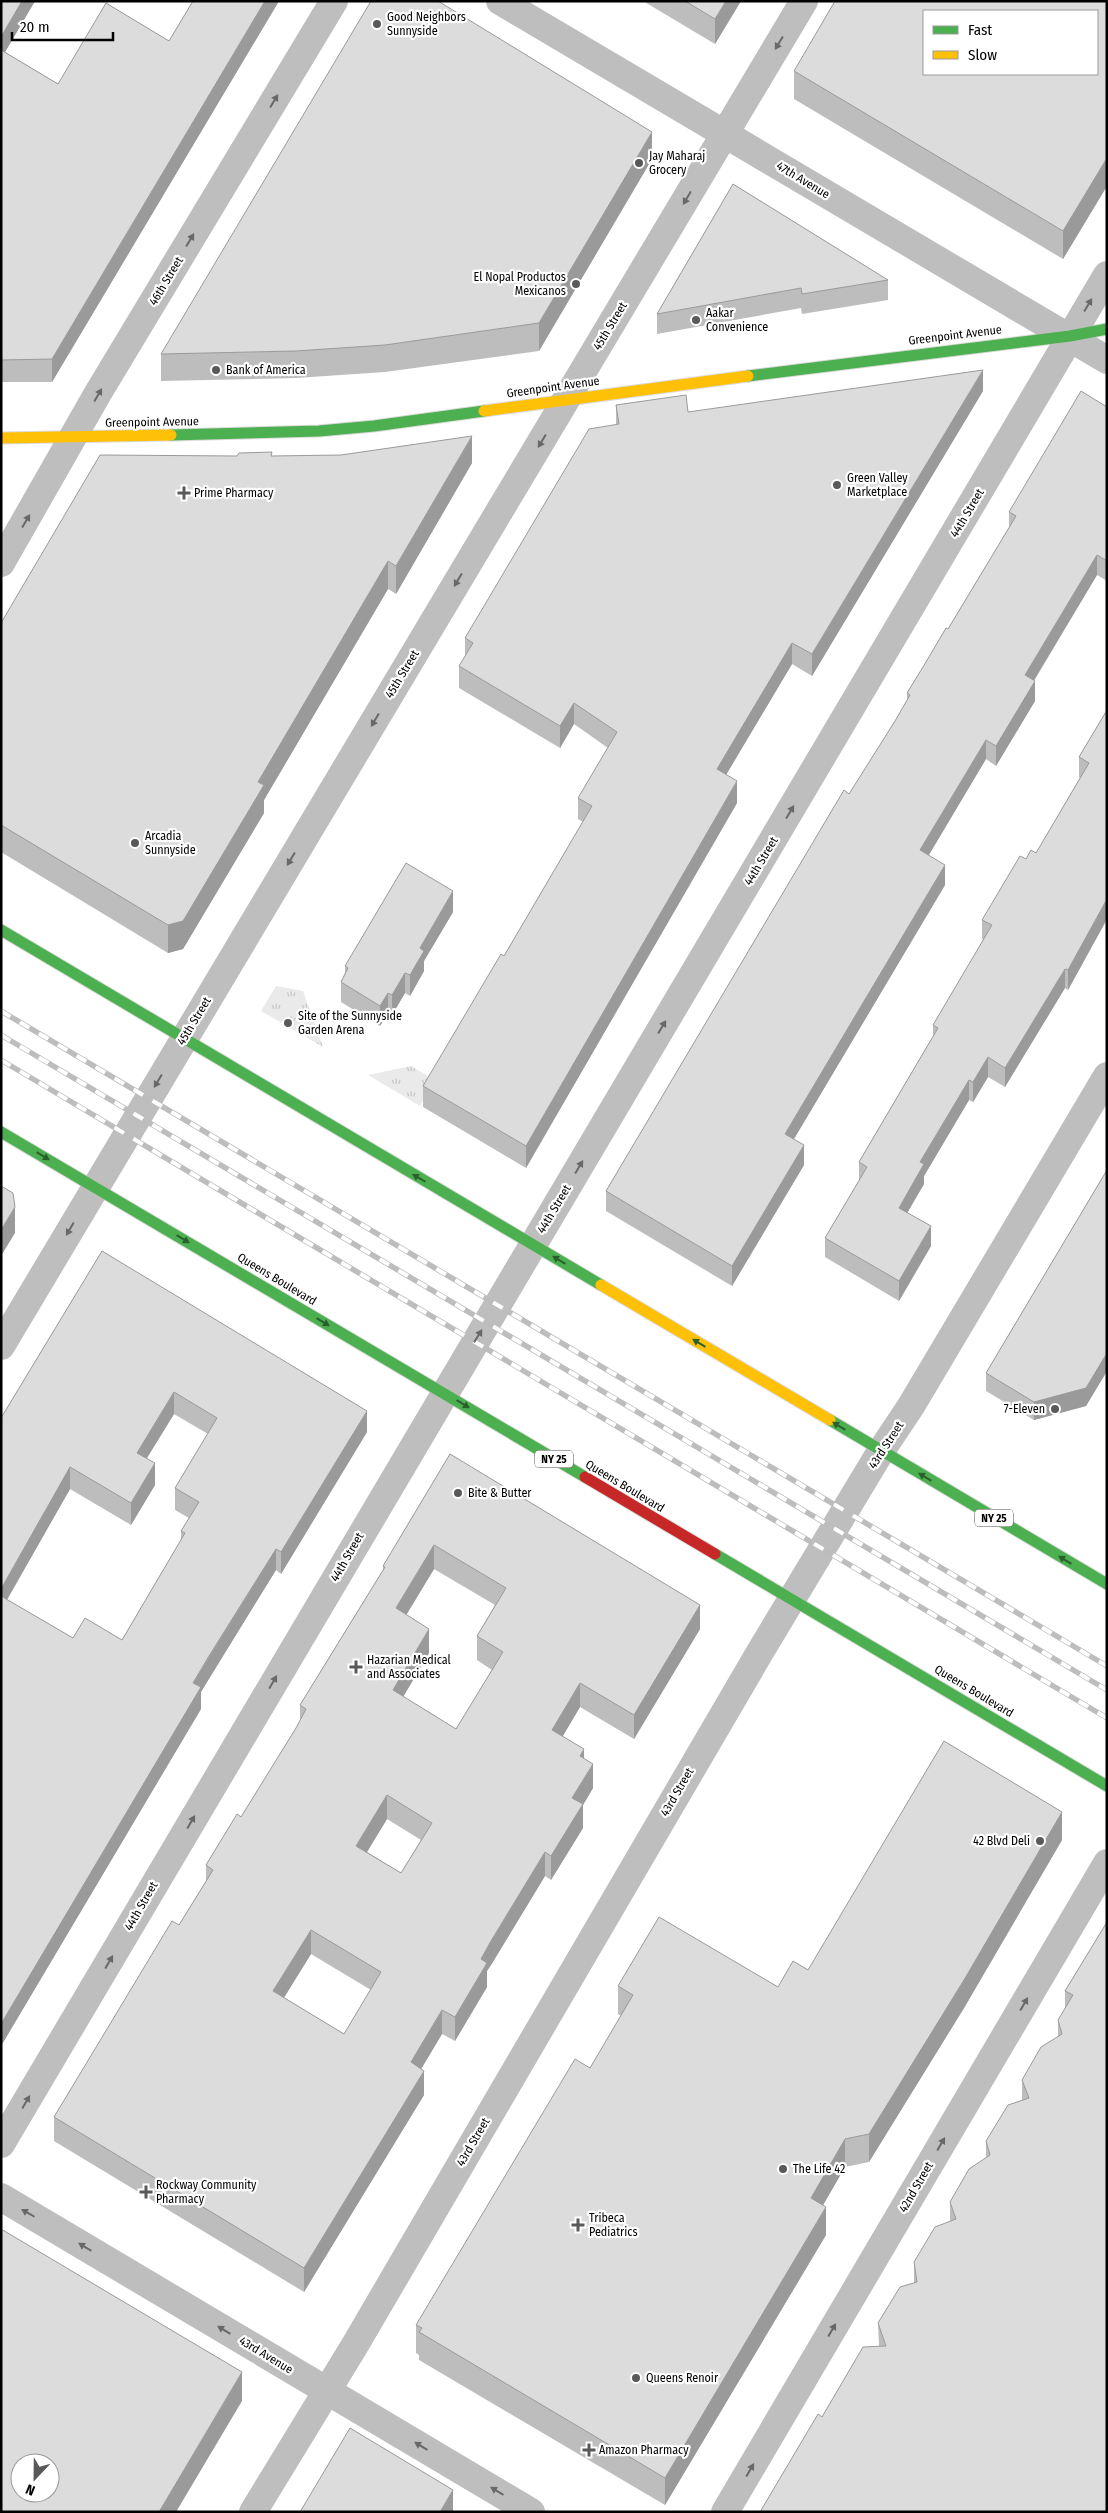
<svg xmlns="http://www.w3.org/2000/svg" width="1108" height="2513" viewBox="0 0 1108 2513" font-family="'Fira Sans Condensed',sans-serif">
<defs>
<pattern id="grass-tufts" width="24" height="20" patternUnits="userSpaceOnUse" patternTransform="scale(1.25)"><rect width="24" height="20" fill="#eaeaea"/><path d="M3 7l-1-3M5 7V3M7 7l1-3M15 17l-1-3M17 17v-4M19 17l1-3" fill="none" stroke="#c7c7c7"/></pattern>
</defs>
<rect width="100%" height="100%" fill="#fff"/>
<!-- grass -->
<path fill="url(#grass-tufts)" d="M276,986l27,5 20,56 -62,-36z
M411,1066l24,14 -15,26 -52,-31z"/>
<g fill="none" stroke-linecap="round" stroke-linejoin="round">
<defs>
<path id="fast" d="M748,376l322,-40 37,-7
M171,435l148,-4 55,-5 110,-15
M1,930l600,355
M1,1132l584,345
M830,1420l277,164
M715,1554l392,232"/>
<path id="slow" d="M484,411l264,-35
M1,438l170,-3
M601,1285l229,135"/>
<path id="jam" d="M585,1477l130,77"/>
</defs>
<!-- fast casing -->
<use href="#fast" stroke="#dbdbdb" stroke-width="13"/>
<!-- slow casing -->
<use href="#slow" stroke="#dbdbdb" stroke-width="13"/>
<!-- jam casing -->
<use href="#jam" stroke="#dbdbdb" stroke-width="13"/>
<!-- street -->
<path stroke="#bebebe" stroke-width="28" d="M500,1l607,359
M1,563l97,-170 236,-392
M1,1346l803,-1345
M1,2144l1106,-1869
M1,2197l530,315
M253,2512l102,-167 405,-693 121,-201 30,-45 196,-330
M725,2512l382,-649"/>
<!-- fast -->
<use href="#fast" stroke="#4caf50" stroke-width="11"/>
<!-- slow -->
<use href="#slow" stroke="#ffc107" stroke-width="11"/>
<!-- jam -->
<use href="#jam" stroke="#c62828" stroke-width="11"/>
<defs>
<path id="rail" d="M1,1011l1106,655
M1,1035l1106,655
M1,1060l1106,658"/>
</defs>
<!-- rail casing -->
<use href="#rail" stroke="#bdbdbd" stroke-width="5.5"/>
<!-- rail -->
<use href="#rail" stroke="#fff" stroke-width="4" stroke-dasharray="11" stroke-linecap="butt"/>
</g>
<!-- wall -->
<path fill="#bdbdbd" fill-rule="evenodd" d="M1,1h34l-30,51 53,32 111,-43 24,-40h86l-227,381h-51z
M643,1h98l-26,43z
M1107,1v185l-44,73 -269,-160v-28z
M652,159l-113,192 -154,21 -89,6 -135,3v-27z
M733,184l155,96v20l-86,14 -1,-6 -144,26v-20z
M983,391l-171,285 -20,-12 -66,111 11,28 -211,365 -103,-61v-21l81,-130 79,-134 -5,-3v-21l30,-50 -34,-24 -14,24 -101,-60v-22l6,-9v-19l151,-213v-20l72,7z
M1107,407v174l-10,-6 -63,106 1,20 -39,65 -10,-7 -58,97 17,29 -151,254 10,26 -72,121 -126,-75v-20l243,-397 46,-73 12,-21v-7l41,-64 61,-101v-16z
M272,456l200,7 -76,131 -8,-5 -124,211v13l-81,136 -15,4 -167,-101v-229z
M1107,710v209l-39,71 -3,-2 -60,99 -17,-10 -15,25 -4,-2 -45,76v8l-17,29 24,33 -32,55 -74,-44v-19l34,-57v-19l74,-126v-11l51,-85 -2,-1v-19l44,-61 10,-6 44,-75 -1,-1v-20z
M453,912l-29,49v10l-14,25 -5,-3 -13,22 -4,-2 -8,13 -39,-24v-20l4,-9v-7z
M1107,1170v201l-21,35 -52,14 -48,-29v-18z
M102,1251l265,181 -86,142 -5,-4 -67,108 -8,14v17l-200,337v-628zM174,1414l34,20 -33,54v22l14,8 -8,13v9l-59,100 -49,-2 -66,-38 63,-111 61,36 24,-40 -8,-27z
M450,1454l250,175 -66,110 -54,-32 -17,29 21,23 9,29 -10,17v23l-32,52 -6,-4 -54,89 -4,6v16l-32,54 -13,-7 -21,35 3,26 -120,197 -250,-151v-24l125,-192 27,-44v-16l35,-48 55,-89 4,-7v-16l83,-135v-4zM434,1569l61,36 -18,31v24l15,10 -36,59 -53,-32 26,-44 -23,-38zM387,1819l34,21 -20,33 -34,-21zM311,1954l60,36 -27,44 -60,-36z
M1062,1840l-98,168 -95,154 -24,5 -22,38 3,30 -161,270 -246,-145v-5l-3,-2v-28l174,-257 31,-52 -3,-2v-28l160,1 30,-17z
M1107,1922v590l-285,-95 57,-71 -1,-23 36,-40v-21l36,-41v-19l36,-44v-17l36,-41v-20l36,-43v-17l7,-12v-17z"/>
<!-- shaded-wall -->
<path fill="#9a9a9a" d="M22,1h13l-34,58v-22z
M265,1h14l-227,381v-23z
M726,1h15l-26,43v-25z
M652,132v27l-113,192v-28z
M1107,158v28l-44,73v-28z
M983,370v21l-171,285v-22z
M472,436v27l-76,131v-28z
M1097,555v20l-72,120v-20z
M388,561v28l-124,211v13l-81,136 -15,4v-28l90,-143z
M792,643v21l-75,126v-21z
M1035,681v20l-39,65v-20z
M574,703v21l-14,24v-22z
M986,740v19l-66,111v-20z
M737,781v22l-211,365v-22z
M945,865v20l-160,269v-20z
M453,891v21l-29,49v10l-14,25v-21l10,-27z
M1107,899v20l-39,71v-20z
M1065,969v19l-60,99v-19z
M405,973v20l-13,22v-20z
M388,993v20l-8,13v-20z
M988,1057v20l-15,25v-20z
M969,1080v20l-45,76v8l-25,43v-19l21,-46z
M804,1145v20l-72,121v-20z
M15,1207v26l-14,23v-26z
M931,1226v20l-32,55v-20z
M1107,1353v18l-21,35 -52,14v-18z
M174,1392v22l-37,60v-21z
M367,1411v21l-86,142v-22z
M155,1463v22l-24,40v-22z
M70,1467v22l-69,121v-21z
M434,1545v24l-38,63v-24z
M276,1549v21l-75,122v17l-200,337v-22l192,-341z
M700,1605v24l-66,110v-24z
M429,1629v24l-36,61v-24z
M580,1683v24l-28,47v-24z
M584,1749v24l-4,-17z
M593,1764v24l-10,17v23l-32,52v-24l21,-58z
M387,1795v24l-31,51v-24z
M1062,1812v28l-98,168 -95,154v-28z
M545,1852v24l-54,89 -4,6v16l-32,54v-24l26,-58 10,-18z
M311,1930v24l-38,61v-24z
M442,2010v24l-31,52v-24z
M424,2071v24l-120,197v-24z
M845,2139v28l-34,59v-28z
M826,2207v28l-161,270v-27z
M242,2372v29l-66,111h-17z
M453,2490v22h-13z"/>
<!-- building -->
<path fill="#dcdcdc" stroke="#9a9a9a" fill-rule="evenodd" d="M1,1h21l-21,36z
M193,1h72l-213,358 -51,1v-310l57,34 48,-81 63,38z
M371,1h67l214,131 -113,191 -154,22 -89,6 -135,3z
M685,1h41l-11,18z
M835,1h272v157l-44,73 -269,-160zM924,11h173v63h-173z
M733,184l155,96 -86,14 -1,-6 -144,26z
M983,370l-171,284 -20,-11 -75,126 20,12 -211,365 -103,-60 78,-132 3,2 88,-150 -14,-8 39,-66 -43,-29 -14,23 -101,-60 14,-23 -8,-5 124,-209 30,-5 -3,-19 70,-10 2,17z
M1081,391l26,16v154l-10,-6 -72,120 10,6 -39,65 -10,-6 -66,110 25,15 -160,269 19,11 -72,121 -126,-75 238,-401 5,4 46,-73 15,-26 -3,-2 16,-26 23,-39 2,1 68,-113 -7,-4z
M472,436l-76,130 -8,-5 -130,221 6,3 -81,136 -15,4 -167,-100v-202l99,-168 137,1 2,-3 33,-1 -1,4 70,-1z
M1107,710v189l-39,71 -3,-1 -60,99 -17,-11 -15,25 -4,-2 -49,82 4,2 -25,44 32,18 -32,55 -74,-43 42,-71 -8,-5 79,-134 -5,-3 59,-100 -10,-5 38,-64 6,3 5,-9 5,3 53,-90 -10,-6z
M406,863l47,28 -33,57 4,3 -14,24 -5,-2 -13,22 -4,-2 -8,13 -39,-24 7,-14 -3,-2z
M1107,1170v183l-21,35 -52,14 -48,-29z
M1,1186l12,7 2,14 -14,23z
M102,1251l265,160 -86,141 -5,-3 -67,107 -16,27 8,4 -200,337v-428l72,42 12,-20 37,22 63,-107 -4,-2 18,-29 -24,-14 42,-70 -43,-26 -37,61 18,10 -24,40 -61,-36 -69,122v-171z
M450,1454l250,151 -66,110 -54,-32 -28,47 32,19 -4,7 13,8 -21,34 11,6 -32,52 -6,-4 -54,89 -10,18 6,4 -32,54 -13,-7 -31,52 13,9 -120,197 -250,-151 118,-196 7,4 34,-55 -7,-5 31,-51 4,3 55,-89 10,-19 -6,-4 85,-138 -2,-1zM434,1545l72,43 -29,48 26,16 -47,77 -63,-39 36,-61 -33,-21zM387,1795l45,28 -31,50 -45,-27zM311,1930l70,42 -37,62 -71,-43z
M944,1741l118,71 -98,168 -95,154 -24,5 -34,59 15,9 -161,271 -246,-146 3,-4 -6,-3 159,-266 15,9 43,-73 -15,-9 41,-69 119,70 15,-26 15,9z
M1107,1922v590h-347l58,-98 4,3 41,-70 23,-1 -8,-23 22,-36 17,-5 -3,-20 21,-35 21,-8 -6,-17 19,-33 21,-14 -4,-14 22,-36 21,-7 -7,-18 19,-33 21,-13 -4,-14 15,-25 -8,-4z
M1,2229l241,143 -83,140h-158zM20,2463h30v30h-30z
M350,2428l103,62 -13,22h-140z"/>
<!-- one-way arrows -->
<defs><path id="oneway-solid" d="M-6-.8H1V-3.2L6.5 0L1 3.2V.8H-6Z" transform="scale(1.25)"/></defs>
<g fill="#686868">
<use href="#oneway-solid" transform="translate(779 43) rotate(121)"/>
<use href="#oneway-solid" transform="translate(274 101) rotate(-59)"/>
<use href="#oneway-solid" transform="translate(687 198) rotate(121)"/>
<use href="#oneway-solid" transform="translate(190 240) rotate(-59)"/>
<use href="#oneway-solid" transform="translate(1088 305) rotate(-59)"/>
<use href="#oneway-solid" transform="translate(98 395) rotate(-60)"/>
<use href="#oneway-solid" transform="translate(542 441) rotate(121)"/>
<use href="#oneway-solid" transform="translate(26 521) rotate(-59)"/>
<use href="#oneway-solid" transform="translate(458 580) rotate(121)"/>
<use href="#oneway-solid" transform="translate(375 720) rotate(121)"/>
<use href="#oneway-solid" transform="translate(790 812) rotate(-59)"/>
<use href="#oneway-solid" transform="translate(291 859) rotate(121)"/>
<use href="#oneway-solid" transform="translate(662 1027) rotate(-59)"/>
<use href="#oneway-solid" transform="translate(158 1081) rotate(121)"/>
<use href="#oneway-solid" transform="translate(579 1167) rotate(-59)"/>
<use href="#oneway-solid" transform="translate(70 1229) rotate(120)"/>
<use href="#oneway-solid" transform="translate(478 1336) rotate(-58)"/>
<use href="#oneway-solid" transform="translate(273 1682) rotate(-60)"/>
<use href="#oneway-solid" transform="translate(191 1822) rotate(-60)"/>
<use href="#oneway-solid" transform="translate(109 1962) rotate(-60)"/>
<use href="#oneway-solid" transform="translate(1024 2004) rotate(-60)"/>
<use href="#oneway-solid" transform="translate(26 2102) rotate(-60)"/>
<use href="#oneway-solid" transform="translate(941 2144) rotate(-60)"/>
<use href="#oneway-solid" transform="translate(28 2213) rotate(-150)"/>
<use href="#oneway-solid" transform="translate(85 2247) rotate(-149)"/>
<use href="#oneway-solid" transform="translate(224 2330) rotate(-149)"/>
<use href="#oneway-solid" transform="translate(832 2330) rotate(-60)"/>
<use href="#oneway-solid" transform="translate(421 2446) rotate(-149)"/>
<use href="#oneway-solid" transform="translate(750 2470) rotate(-60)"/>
<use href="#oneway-solid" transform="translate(497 2491) rotate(-149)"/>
</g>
<g fill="#2a602c">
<use href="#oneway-solid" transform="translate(43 1156) rotate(31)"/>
<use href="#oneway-solid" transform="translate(419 1178) rotate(-150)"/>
<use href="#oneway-solid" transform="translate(183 1239) rotate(31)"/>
<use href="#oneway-solid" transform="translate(559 1260) rotate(-149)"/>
<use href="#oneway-solid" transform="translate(323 1322) rotate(31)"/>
<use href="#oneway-solid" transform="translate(699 1343) rotate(-149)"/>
<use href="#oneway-solid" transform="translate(463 1404) rotate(31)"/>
<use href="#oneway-solid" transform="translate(839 1426) rotate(-149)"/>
<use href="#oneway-solid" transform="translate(925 1477) rotate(-149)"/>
<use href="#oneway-solid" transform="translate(1065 1560) rotate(-149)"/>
</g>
<!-- markers -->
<g fill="#595959" stroke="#fff" stroke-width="2">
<circle cx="377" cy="24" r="5"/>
<circle cx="639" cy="163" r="5"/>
<circle cx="576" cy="284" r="5"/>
<circle cx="696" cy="320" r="5"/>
<circle cx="216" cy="370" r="5"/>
<circle cx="837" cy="485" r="5"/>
<path d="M181.5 485.5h5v5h5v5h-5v5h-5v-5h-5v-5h5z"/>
<circle cx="135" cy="843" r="5"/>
<circle cx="288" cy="1023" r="5"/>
<circle cx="1055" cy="1409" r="5"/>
<circle cx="458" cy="1493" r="5"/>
<path d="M353.5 1659.5h5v5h5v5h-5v5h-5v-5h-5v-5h5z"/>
<circle cx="1040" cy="1841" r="5"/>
<circle cx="783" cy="2169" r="5"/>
<path d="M143.5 2184.5h5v5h5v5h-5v5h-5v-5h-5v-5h5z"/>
<path d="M575.5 2217.5h5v5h5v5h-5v5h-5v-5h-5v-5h5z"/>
<circle cx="636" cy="2378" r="5"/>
<path d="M586.5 2442.5h5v5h5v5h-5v5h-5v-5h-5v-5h5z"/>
</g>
<g text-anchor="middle" stroke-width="4.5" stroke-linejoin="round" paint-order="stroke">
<!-- shield labels -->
<g fill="#fff" stroke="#4c4c4c" stroke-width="1">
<rect x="535" y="1450.5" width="38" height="17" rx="4"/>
<rect x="975" y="1509.5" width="38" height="17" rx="4"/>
</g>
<g font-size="11" font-weight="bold" fill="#000">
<text x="554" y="1463">NY 25</text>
<text x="994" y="1522">NY 25</text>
</g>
<!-- poi labels -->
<g font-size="12" fill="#000" stroke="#fff" text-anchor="start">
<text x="387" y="21">Good Neighbors<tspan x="387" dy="14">Sunnyside</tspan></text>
<text x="649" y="160">Jay Maharaj<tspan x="649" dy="14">Grocery</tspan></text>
<text x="566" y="281" text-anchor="end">El Nopal Productos<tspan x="566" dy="14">Mexicanos</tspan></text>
<text x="706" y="317">Aakar<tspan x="706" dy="14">Convenience</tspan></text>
<text x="226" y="374">Bank of America</text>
<text x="847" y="482">Green Valley<tspan x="847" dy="14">Marketplace</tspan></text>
<text x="194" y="497">Prime Pharmacy</text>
<text x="145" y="840">Arcadia<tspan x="145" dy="14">Sunnyside</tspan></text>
<text x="298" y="1020">Site of the Sunnyside<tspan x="298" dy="14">Garden Arena</tspan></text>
<text x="1045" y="1413" text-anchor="end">7-Eleven</text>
<text x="468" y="1497">Bite &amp; Butter</text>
<text x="367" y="1664">Hazarian Medical<tspan x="367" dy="14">and Associates</tspan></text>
<text x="1030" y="1845" text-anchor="end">42 Blvd Deli</text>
<text x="793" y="2173">The Life 42</text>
<text x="156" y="2189">Rockway Community<tspan x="156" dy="14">Pharmacy</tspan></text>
<text x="589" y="2222">Tribeca<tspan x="589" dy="14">Pediatrics</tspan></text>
<text x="646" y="2382">Queens Renoir</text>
<text x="599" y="2454">Amazon Pharmacy</text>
</g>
<!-- street labels -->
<g font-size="12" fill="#000" stroke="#fff">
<text transform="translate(803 180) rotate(31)" y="4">47th Avenue</text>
<text transform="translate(166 281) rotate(-59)" y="4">46th Street</text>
<text transform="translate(610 326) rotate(-59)" y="4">45th Street</text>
<text transform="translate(955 335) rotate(-7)" y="4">Greenpoint Avenue</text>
<text transform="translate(553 387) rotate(-8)" y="4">Greenpoint Avenue</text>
<text transform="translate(152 422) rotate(-1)" y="4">Greenpoint Avenue</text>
<text transform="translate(967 513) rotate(-59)" y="4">44th Street</text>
<text transform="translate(402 674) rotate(-59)" y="4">45th Street</text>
<text transform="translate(761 861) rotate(-59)" y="4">44th Street</text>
<text transform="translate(194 1021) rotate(-59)" y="4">45th Street</text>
<text transform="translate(554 1209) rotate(-59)" y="4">44th Street</text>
<text transform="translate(277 1279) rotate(31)" y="4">Queens Boulevard</text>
<text transform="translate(886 1445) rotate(-57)" y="4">43rd Street</text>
<text transform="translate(625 1486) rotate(31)" y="4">Queens Boulevard</text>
<text transform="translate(347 1557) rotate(-60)" y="4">44th Street</text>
<text transform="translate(974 1691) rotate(31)" y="4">Queens Boulevard</text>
<text transform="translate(677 1792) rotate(-60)" y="4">43rd Street</text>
<text transform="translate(141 1906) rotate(-60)" y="4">44th Street</text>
<text transform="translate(473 2142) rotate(-60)" y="4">43rd Street</text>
<text transform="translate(916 2187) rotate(-60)" y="4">42nd Street</text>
<text transform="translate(266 2355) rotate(31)" y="4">43rd Avenue</text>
</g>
</g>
<!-- border -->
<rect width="1108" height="2513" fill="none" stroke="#000000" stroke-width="5"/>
<!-- legend -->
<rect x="923" y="10" width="175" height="65" fill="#ffffff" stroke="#999999"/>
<rect x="933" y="26" width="25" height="8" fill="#4caf50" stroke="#999999"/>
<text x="968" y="35" font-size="15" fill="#000000">Fast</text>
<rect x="933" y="51" width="25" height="8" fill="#ffc107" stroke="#999999"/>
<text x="968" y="60" font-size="15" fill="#000000">Slow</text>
<!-- north arrow -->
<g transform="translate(35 2478) rotate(202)"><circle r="24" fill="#ffffff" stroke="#999999"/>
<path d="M0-4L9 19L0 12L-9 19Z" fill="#595959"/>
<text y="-8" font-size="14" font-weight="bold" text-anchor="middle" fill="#000000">N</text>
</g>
<!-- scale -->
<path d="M12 32v8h101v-8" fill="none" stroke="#000000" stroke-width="2.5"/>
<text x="20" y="32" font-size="15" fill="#000000" stroke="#ffffff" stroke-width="4" paint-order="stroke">20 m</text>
</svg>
